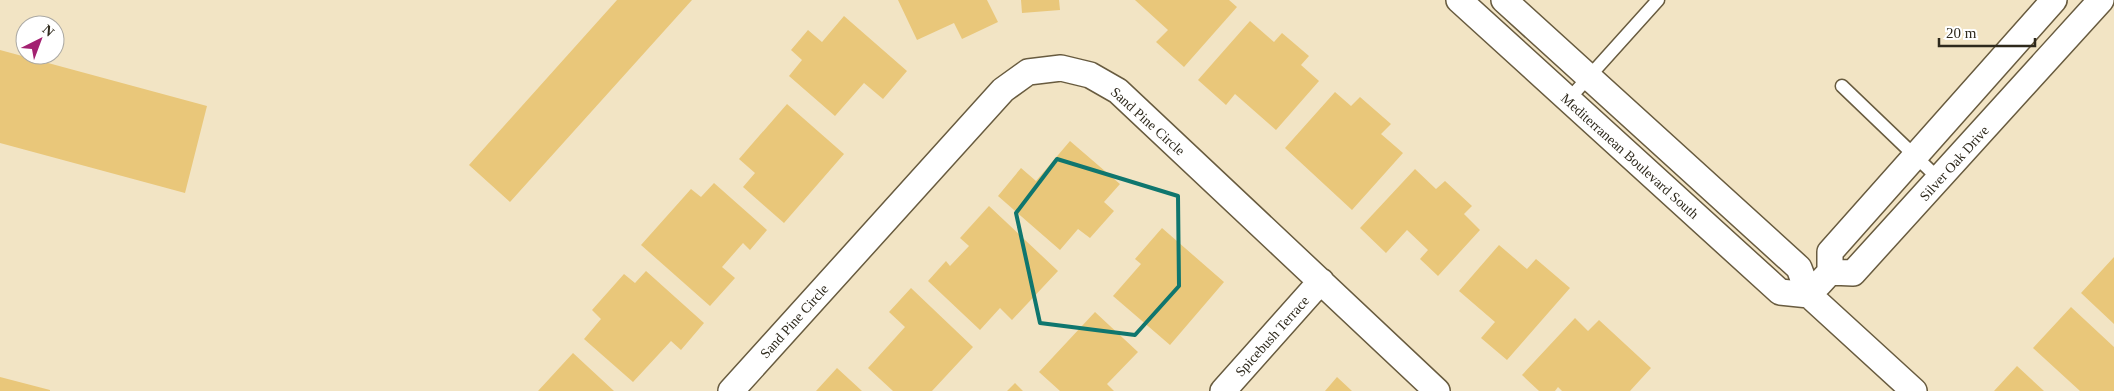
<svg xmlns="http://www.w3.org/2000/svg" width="2114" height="391" viewBox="0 0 2114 391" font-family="'Times New Roman',serif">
<rect width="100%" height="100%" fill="#f2e4c4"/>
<!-- building -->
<path fill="#e9c77a" d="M617,0h75l-182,202 -41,-37z
M898,0h89l11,22 -36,17 -8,-16 -37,17z
M1021,0h38l1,10 -38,3z
M1135,0h94l8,7 -53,60 -28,-25 12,-12z
M844,16l63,55 -24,28 -19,-16 -29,33 -46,-40 13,-16 -11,-10 17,-20 14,12z
M1250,21l24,21 8,-9 27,23 -8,9 18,16 -43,49 -41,-36 -9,11 -28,-25z
M0,50l207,56 -22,87 -185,-50z
M1335,92l16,14 9,-9 31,27 -10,10 22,19 -51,57 -67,-62z
M787,104l57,50 -60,69 -41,-36 12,-14 -16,-14z
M1070,141l50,43 -16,18 10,9 -24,27 -12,-9 -18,21 -62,-54 23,-28 15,13z
M1415,169l21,20 9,-8 27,25 -8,8 16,16 -42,46 -18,-17 8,-9 -21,-20 -21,23 -26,-25z
M714,183l53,47 -17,20 -7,-7 -21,24 13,11 -25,28 -69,-61 50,-56 10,8z
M989,206l69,65 -46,49 -12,-12 -20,22 -52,-49 18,-20 4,5 19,-20 -9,-8z
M1162,228l62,54 -54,63 -57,-49 28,-32 -6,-5z
M1499,245l28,24 9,-10 34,29 -63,72 -26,-22 14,-16 -36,-31z
M2114,257v67l-33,-31z
M646,271l58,52 -23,27 -10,-9 -38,41 -49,-43 17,-20 -9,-9 32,-36 11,9z
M911,288l62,59 -41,44h-39l-25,-23 37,-41 -16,-15z
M2071,307l43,40v44h-34l-47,-43z
M1095,312l43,40 -31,32 7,7h-54l-21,-19z
M1575,318l13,13 11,-11 52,48 -21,23h-68l-4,-4 -3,4h-16l-17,-16z
M573,353l41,38h-76z
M2017,366l27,25h-50z
M837,368l25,23h-46z
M0,377l50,13v1h-50z
M1337,377l15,14h-27z
M1015,383l8,8h-16z"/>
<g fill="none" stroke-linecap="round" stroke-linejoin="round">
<defs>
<path id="lane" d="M1842,86l97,93
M1568,100l90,-100"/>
<path id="street" d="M1459,0l321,292 29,3
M1504,0l295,268 10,27 105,96
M1830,272l23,1 248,-273
M1819,284l11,-12v-20l224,-252
M731,391l272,-301 25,-18 33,-4 29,7 28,16 319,300
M1223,391l98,-110"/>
</defs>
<!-- lane casing -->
<use href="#lane" stroke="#685b3f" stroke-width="15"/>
<!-- street casing -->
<use href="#street" stroke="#685b3f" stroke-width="28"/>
<!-- lane -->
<use href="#lane" stroke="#fff" stroke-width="12"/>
<!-- street -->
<use href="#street" stroke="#fff" stroke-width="25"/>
</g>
<!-- marked area -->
<path fill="none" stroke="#0f766e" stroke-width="4" stroke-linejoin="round" d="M1057,159l121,37 1,90 -44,49 -95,-12 -24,-110z"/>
<g text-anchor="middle" stroke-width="4" stroke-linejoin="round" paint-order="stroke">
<!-- street labels -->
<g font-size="14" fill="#2e291c" stroke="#fff">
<text transform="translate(1148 121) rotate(42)" y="5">Sand Pine Circle</text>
<text transform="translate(1630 156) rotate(42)" y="5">Mediterranean Boulevard South</text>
<text transform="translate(1954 163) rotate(-48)" y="5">Silver Oak Drive</text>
<text transform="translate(794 321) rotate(-48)" y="5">Sand Pine Circle</text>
<text transform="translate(1272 336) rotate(-48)" y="5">Spicebush Terrace</text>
</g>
</g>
<!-- north arrow -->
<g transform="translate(40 40) rotate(42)"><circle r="24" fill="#ffffff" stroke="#aba9a4"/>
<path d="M0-4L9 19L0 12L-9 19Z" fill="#a32171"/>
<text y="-8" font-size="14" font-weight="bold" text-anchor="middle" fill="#2e291c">N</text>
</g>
<!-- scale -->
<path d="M1939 38v8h96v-8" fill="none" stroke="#2e291c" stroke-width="2.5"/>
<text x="1946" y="38" font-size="15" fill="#2e291c" stroke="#ffffff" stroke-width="4" paint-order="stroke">20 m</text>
</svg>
